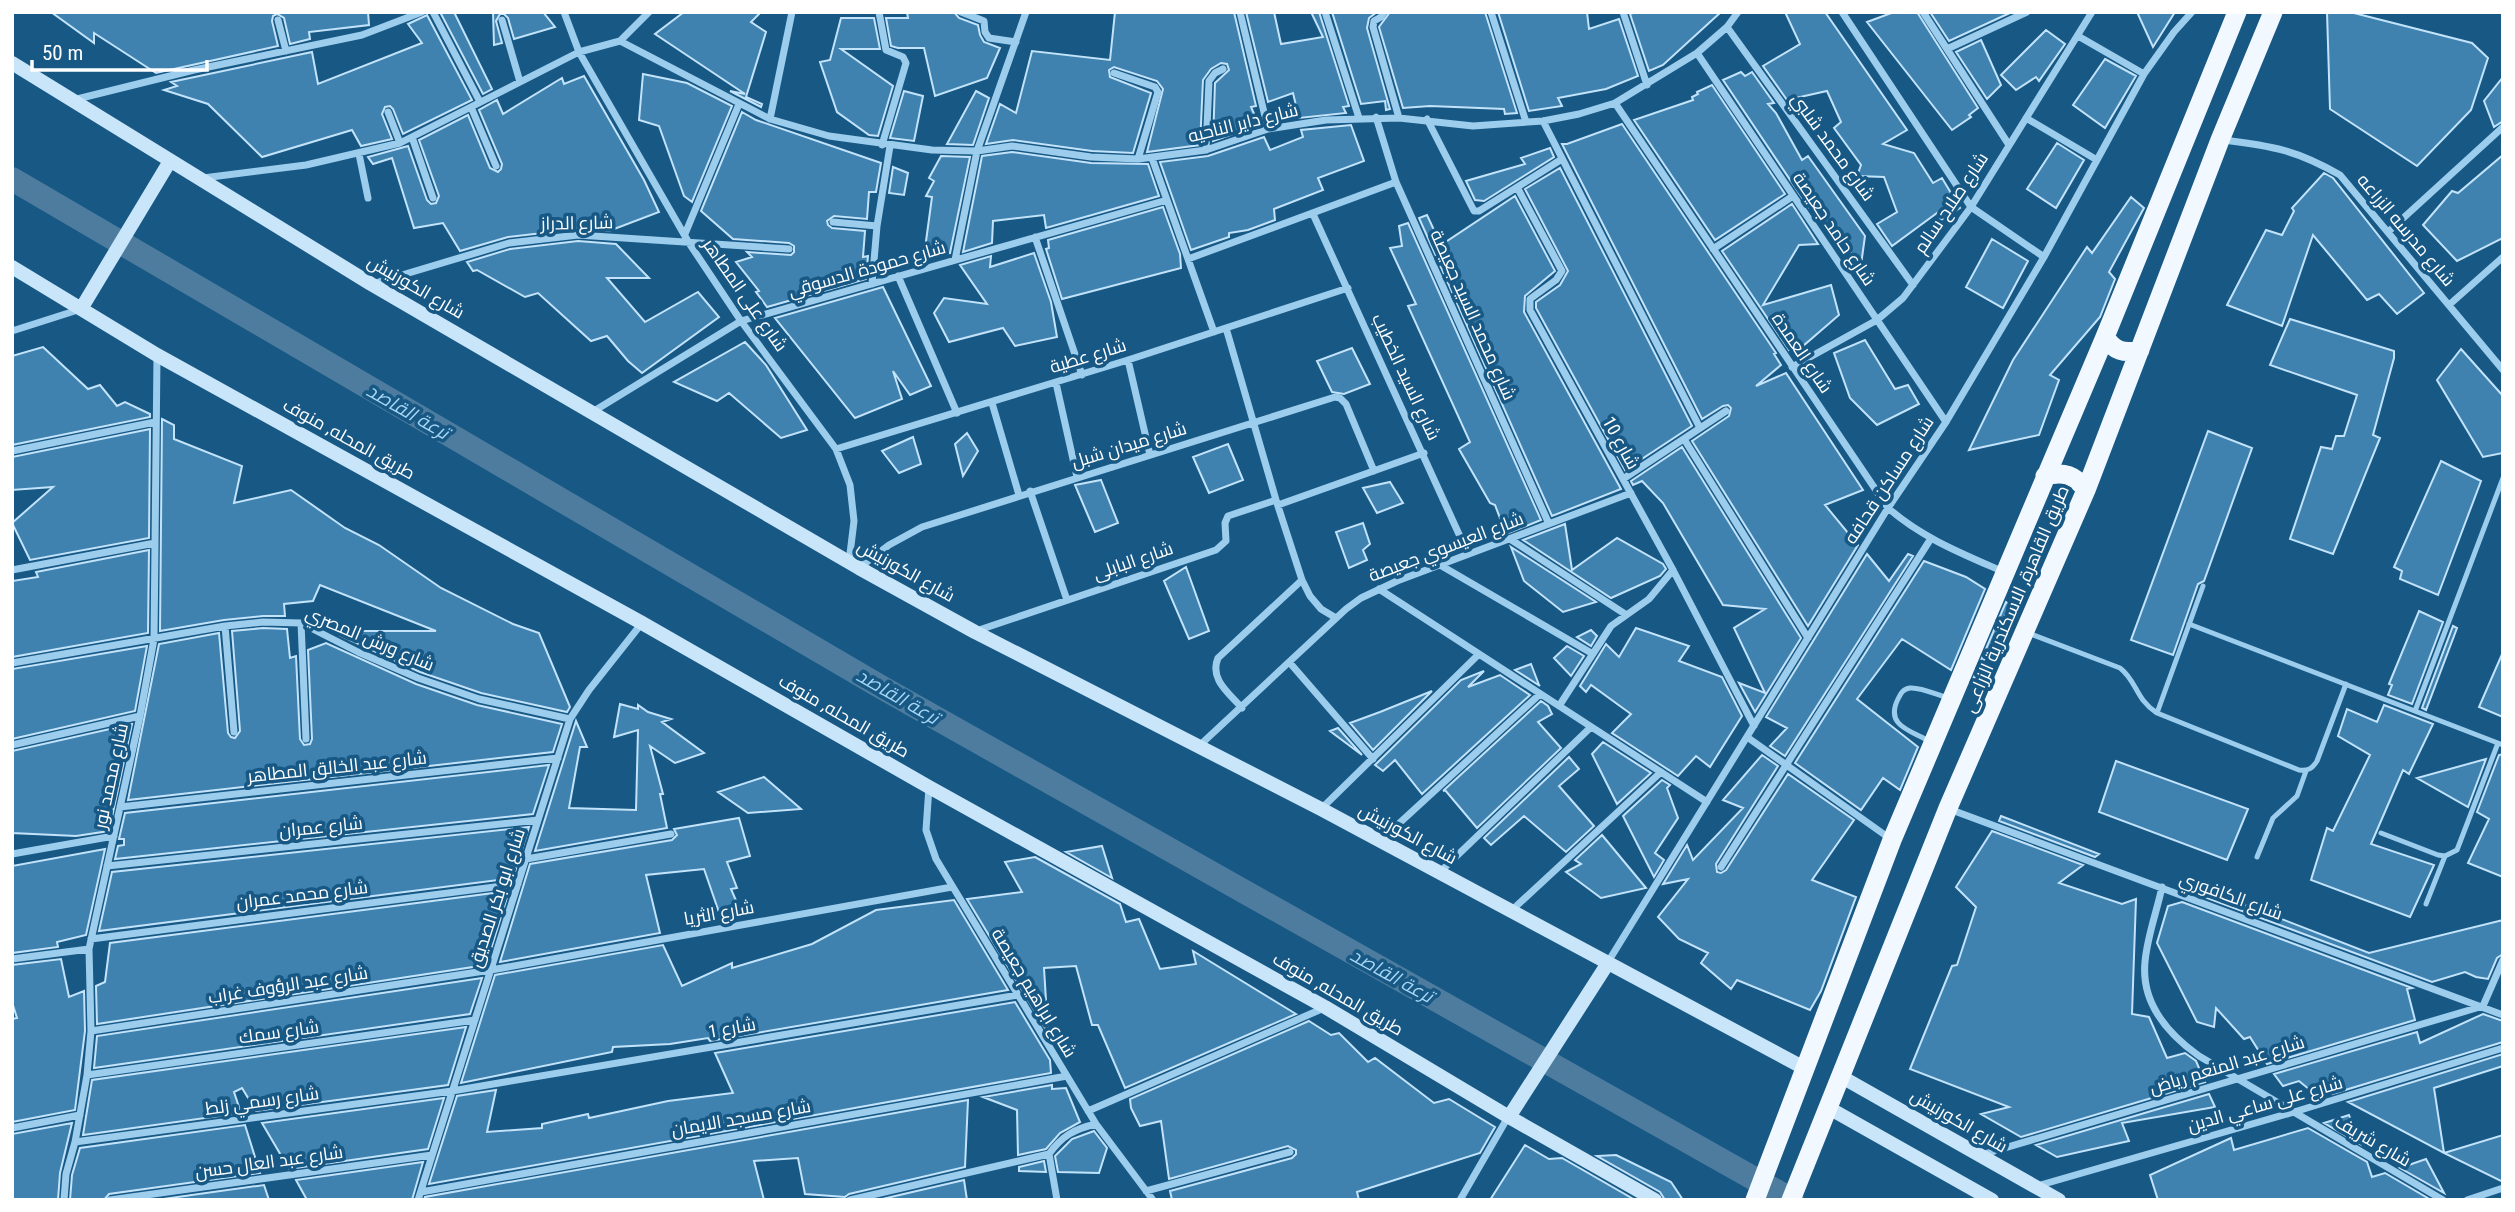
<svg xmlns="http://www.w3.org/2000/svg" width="2515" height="1212" viewBox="0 0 2515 1212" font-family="'Roboto Condensed',Cairo,sans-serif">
<rect width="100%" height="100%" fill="#175885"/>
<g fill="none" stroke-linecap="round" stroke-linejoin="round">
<!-- canal -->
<path stroke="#4d7c9e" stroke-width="24" d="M12,179l869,508 911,513"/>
</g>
<!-- building -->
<path fill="#3f82af" stroke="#c2e3fa" stroke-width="2" d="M51,12h317l1,13 -60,7 1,7 -20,5 -6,-26 -7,-4 -4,2 -1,5 6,25 -122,27 -62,-40v10z
M440,12h14l38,77 -9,5z
M493,12h50l12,15 -41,12 -6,-21 -4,-4h-4l-4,7 6,22 -8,2z
M684,12h77l-10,10 15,10 -20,65 16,7 -1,3 -31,-16 15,3 -90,-60z
M907,12h47l5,6 19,7 2,10 4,7 16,6 -13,30 -52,18 -11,-48h-26l-7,-2 -5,-28h22z
M1115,12h119l22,94 -5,1 8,18 -46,16 2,-58 14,-13 -2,-6 -6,-1 -10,6 -8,11 -3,65 -53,7 16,-63 -6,-8 -43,-14 -5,3 1,7 41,16 -18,60 -41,-2 -79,-11 -27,4 14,-40 16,9 16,-62 78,9z
M1246,12h28l7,32 42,-7 -12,-25h8l30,94 -6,1 3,6 -47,5 -6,-25 -25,9z
M1332,12h45l-8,6 -2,10 23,81 -4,1 -1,-9 -24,3z
M1390,12h95l32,101 -12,1 -1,-5 -74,-3 -27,2 -24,-81z
M1498,12h89l2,17 30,-10 19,57 -32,13 -48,9 4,8 -33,5z
M1636,12h85l-58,53 -14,6 -19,-57z
M1785,12h40l82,118 -24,14 31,9 19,30 9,-5 18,30 -19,12 -4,-7 -45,33 -15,-22 20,-12 -13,-35 -27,-1 4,-11 -27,-37 7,-6 -14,-31 -40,9 -24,-34 37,-22z
M1894,12h23l61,96 -9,7 2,2 -19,13 -85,-108z
M1930,12h82l-63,29z
M2137,12h38l-22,35z
M2327,12h23l122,31 16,15 -17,52 -54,56 -87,-57z
M427,15l45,85 -69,34 -10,-25 -3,-3 -5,1 -3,7 10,25 -31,7 -9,-16 -90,27 -54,-53 -44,-14 13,-4 -6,-4 141,-30 6,32 104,-41 -14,-19z
M841,18h33l6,31h-39l52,37 -15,50 -9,-1 -32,-23 -17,-50 10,-2z
M2046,30l19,14 -26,37 -3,-4 -20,13 -15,-15z
M1981,40l20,45 -14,14 -31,-47z
M2105,59l31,17 -31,52 -32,-23z
M1741,72l4,4 7,-4 22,31 -6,1 8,9 26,47 6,-4 57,80 -4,29 -54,-64 2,7 -86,-128z
M643,74l44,9 45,23 -40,96 -8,-6 -25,-70 -20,-6z
M584,76l60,104 15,32 -50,19 -31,-2 -70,8 -48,14 -17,-28 -29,5 -22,-70 -19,6 -5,-7 40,-11 19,54 4,4 5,-1 3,-7 -20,-56 49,-25 22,53 8,4 3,-3 1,-5 -23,-54 18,-10 6,14 59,-36 2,6z
M2503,77v44l-9,6 -10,-26z
M1712,85l73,109 -70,46 -81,-120 59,-20 -1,-3 6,-3 -1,-2z
M904,91l19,5 -9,45 -24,-3z
M976,91l13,7 -16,47 -26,-1z
M742,112l14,8 125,43 -5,29h-7l-2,27 -33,-3 -7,5 1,4 4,3 33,3 -2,26 5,-1 -2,23 -99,28 -11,-15 3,-1 -23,-29 16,-5 -5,-5 44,3 3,-3v-6l-5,-3 -56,-4 -32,-28z
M1622,124l154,229 -2,1 7,11 -25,21 30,-13 77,117 -38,15 33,40 -50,81 -116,-185 37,-25 2,-8 -3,-3 -5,1 -21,13 -140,-275h5z
M1351,125l13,36 -46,17 5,12 -49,19 1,11 -27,10 -19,3v4l-38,13 -31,-88 48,-6 56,-19 6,13 33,-13 -2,-7z
M2057,143l27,17 -28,48 -29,-19z
M1550,148l4,9 -70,44 -9,-1 -9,-19 59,-17 -4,-6z
M1012,152l79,11 57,1 11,32 -113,32 -2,-13 -51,6 -1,22 -29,9 19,-96z
M2503,155v83l-46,23 -34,-36 29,-34 6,2z
M941,156l29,1 -20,96 -26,3 8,-59 -6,-1 8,-15 -5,-3z
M893,167l15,6 -4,22 -15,-2z
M1560,168l132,258 -67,44 -89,-162v-6l24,-17 8,-14 -43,-82z
M2324,173l9,5 91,115 -27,21 -18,-20 -12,6 -54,-65 -31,91 -55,-21 39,-75 16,5 12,-24 -2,-3z
M1515,196l40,75 -30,25 -1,16 97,177 -69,27 -133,-298 8,-3 14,30z
M2131,197l13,11 -35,64 6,7 -15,38 -50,58 9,5 -20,55 -70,15 44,-90 74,-113 5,6z
M1792,204l26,40 -19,1 -36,60 68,-20 8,30 -36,31 -14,4 -67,-99z
M1163,207l17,47 1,14 -119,31 -16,-50 3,-1 -1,-8z
M1408,223l133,297 -35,14 -11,-29 -5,-2 -31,-54 11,-7 -62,-136 8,-2 -26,-56 12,-2 -3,-20z
M1992,239l36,22 -25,47 -37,-21z
M578,241l38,3 33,34h-42l38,44 53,-30 21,25 -77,56 -14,-12 -21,-25 -16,5 -53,-48 -13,4 -48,-27 -4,1 -6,-9 43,-13z
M1034,253l17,49 6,35 -42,9 -12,-18 -54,14 -15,-29 10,-15 43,6 -27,-39 31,-9 -1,11z
M883,287l48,99 -21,9 -17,-24 9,28 -47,19 -80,-100z
M2290,319l104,32v7l-21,77 7,3 -47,116 -43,-15 31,-92 11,2 4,-13h8l13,-41 -87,-30z
M1865,340l30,49 13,-4 11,19 -42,21 -27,-27 -16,-45z
M745,342l21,23 41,65 -26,8 -52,-45 -12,8 -43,-19z
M43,347l45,42 12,-4 17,21 8,-4 25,12v3l-138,28v-89z
M1352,348l18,36 -26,10 -12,-2 -15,-31z
M2461,349l42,47v57l-20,4 -46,-77z
M162,419l12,6v14l68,27 -8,37 57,-13 54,38 34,17 62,43 72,36 26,9 31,74 -3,5 -86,-19 -61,-21 -79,-36 9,-5h86l-116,-46 -7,16 -29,3 1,12h-22l-39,4 -64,11z
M150,429l-1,109 -119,22 -18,-37 41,-36 -41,3v-33z
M2208,431l44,17 -48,133 -6,3 -25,71 -42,-15z
M967,433l11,18 -15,25 -8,-32z
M913,437l8,27 -22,9 -17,-22z
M1228,444l15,36 -34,13 -16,-36z
M1682,447l119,191 -46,74 -16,-29 26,10 -31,-65 31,-19 -42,-4 -60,-102 -21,-22 -9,4 -2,-4z
M2441,461l40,20 -43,114 -38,-16 2,-8 -8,-4z
M1101,480l17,43 -23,9 -20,-47z
M1390,482l13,21 -26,10 -14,-25z
M1363,523l7,21 -7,6 4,10 -18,8 -13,-36z
M1565,524l7,46 45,-32 46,26 3,5 -6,7 -49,22 -88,-58z
M1511,547l85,55 -33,10 -39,-31z
M149,550l-1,83 -136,24v-76l26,-4 -2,-5z
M1867,554l22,27 19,-27 5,2 -128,200 -15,-10 17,-18 -21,-11z
M1924,561l42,16 19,12 -34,81 -49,-31 -45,60 61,48 -18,43 -17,-12 -22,32 -66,-47z
M1186,567l23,64 -20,8 -25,-58z
M2006,602l5,3 -39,79h-1z
M2419,611l24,11 -31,82 -24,-9 4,-10 -3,-1z
M2453,626l4,2 -31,82 -4,-2z
M263,628l24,1 3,29 6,-2 4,83 4,6 6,-1 2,-5 -4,-89 18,-7 90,41 61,21 85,19 -9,28 -425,48 31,-156 60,-11 9,100 3,4 4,1 5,-7 -8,-100z
M1636,628l53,18 -10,15 43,16 20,39 -32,51 -14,-11 -18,20 -66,-43 19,-19 -40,-29 -5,7 -6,-6 26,-42 13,13z
M1591,630l6,6 -6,10 -14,-9z
M147,646l-12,65 -123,28v-70z
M1567,646l17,10 -13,20 -17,-18z
M2503,652v65l-24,-10z
M1531,664l8,21 1,1 -25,-16z
M1484,671l-16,16 32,-12 30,20 -108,99 -27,-34 -12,11 -8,-6 86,-85z
M1432,691l-59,59 -23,-27 30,-11z
M1541,701l7,5 4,8 -14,8 23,26 -84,80 -32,-38 -2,1z
M620,704l18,5v-4l10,7 23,7 -9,3 42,31 -29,10 -25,-17 13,48h-3l7,34 -132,23 41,-130 11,26h-7l-11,61 67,2 2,-80 -24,7z
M2384,705l49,19 -24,50 -6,-4 -32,74 63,21 -24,52 -99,-37 16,-52 6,3 37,-76 -32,-19 9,-27 30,13z
M132,724l-23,107 -33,5 -64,-3v-82z
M1338,728l24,27 -32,-24z
M1603,742l48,31 -34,31 -25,-50z
M2503,754v123l-35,-14 21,-44 -12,-7 22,-57z
M1762,755l16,11 -62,98 1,8 4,1 5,-3 62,-96 66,46 -42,60 44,17 -35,94 -11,19 -73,-30 -6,9 -30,-26 7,-10 -29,-14 -21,-22 30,-38 -25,5 24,-39 6,15 50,-52 -20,-8z
M1569,757l10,12 -20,17 35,40 -28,26 -42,-36 -33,29 -7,-7z
M2486,759l-18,48 -51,-29z
M2116,761l132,48 -21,51 -128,-48z
M549,765l-16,49 -418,45 3,-13 6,-1v-6h-5l6,-26z
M764,777l37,32 -53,4 -30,-21z
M1662,780l8,5 -3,3 11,30 -23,35 9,7 -10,17 -31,-61z
M2001,816l98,38 -4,3 -96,-36z
M739,818l11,38 -23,6 10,26 -6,1 10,23 -20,6 -17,-49 -58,6 14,58 -160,29 30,-98 142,-24 5,-5 -3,-6z
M529,827l-16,51 -414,53 13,-59z
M1992,831l91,34 -24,18 63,21 14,-5 -4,115 17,3 18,41 18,-5 11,8 9,21 -184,55 -40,-23 28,-7 -99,-38 42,-103 5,-1 19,-58 -20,-20z
M1602,835l44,53 -45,10 -35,-26 15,-8 -6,-4z
M1102,846l10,32 -46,-26z
M105,849l-19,86 -29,7 1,5 -46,6v-87z
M1035,857l85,47 6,18 13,-3 21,50 36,-5 -3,-13 103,63 -171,74 -27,-63h-6l-16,-59 -32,2 4,65 -81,-134 55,-7 -17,-30z
M2226,889l-1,8 144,56 134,-33v34l-6,4 -9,21 -12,-2 -11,-5 -33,10 -230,-86z
M509,891l-23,74 -389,59 -1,-38 9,-4 5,-39z
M954,900l54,90 -298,51 -2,-3 -38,6 -57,3 -1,5 -151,31 34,-108 168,-30 19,41 50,-23v5l80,-24 64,-34z
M2182,902l230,86 -5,1 8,31 -148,44 -17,-27 -6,2 -28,-31 -2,19 -17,-5 -40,-79 11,-37z
M61,959l8,38 15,-6 1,40 -10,79 -63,12v-103l5,-1 -5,-16v-37z
M482,978l-12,36 -376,54 3,-32z
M1015,1002l35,58 1,13 -622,111 28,-88 39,-6 -9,42 55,-4v-4l46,-10 1,4 79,-17 65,-8 -18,-40z
M2483,1014l20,7v21l-171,52 -2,-2 9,-4 -1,-3 -28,5 -11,-9 -16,5 -9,-12 143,-42 3,11z
M1309,1021l22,14 8,-2 29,29 7,-4 59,45 15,-4 46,28 -15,26 -123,39 2,8h-187l-2,-9 122,-33 4,-4v-4l-8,-4 -119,33 -8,-58 -21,5 -9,-18 -1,-9z
M466,1027l-18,58 -192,26 -14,-23 -8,4 7,21 -158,22 9,-55z
M2503,1054v12l-69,22 10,65 -96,-51z
M1052,1085v4l14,-1 14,34 -20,11 -14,16 -28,6 -1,-45 -34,-13z
M2209,1094l6,13 -93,16 7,18 -72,16 -21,-12z
M444,1098l-16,51 -139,20 -27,-46z
M968,1100l-3,67 -116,27 -4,3 -40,-3 -7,-36 -44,3 10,39h-340l1,-3z
M2349,1115l11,29 -36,-21z
M72,1123l-12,50 -2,27h-46v-66z
M245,1125l15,48 -151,21 -5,6h-34l2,-25 8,-27z
M2308,1128l59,34 5,15 13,-4 46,27h-273l-8,-25 81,-37 3,12z
M1094,1131l13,17 -8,25 -41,-1 -3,-16 17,-17z
M2503,1135v47l-59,-29z
M1525,1145l24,14 13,-1 73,42h-145z
M1616,1155l55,27 12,18h-18l-5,-8 -63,-36z
M2426,1159l18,34 -44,-25z
M1044,1161l2,11 -27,-1v-4z
M423,1162l-11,38h-105l-11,-20z
M964,1180l3,20h-89z
M264,1185l5,15h-113z"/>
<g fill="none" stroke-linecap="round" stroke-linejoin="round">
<!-- service -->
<path stroke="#9dcded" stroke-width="5" d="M2189,624l314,121
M2028,633l92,35c17,13 16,32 37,45l142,57c9,1 13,-1 18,-9l29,-77
M2415,711l88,-233
M2157,713l46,-127
M1929,741c-20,-11 -44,-16 -31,-42 3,-6 5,-10 12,-11 11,-1 27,7 38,10
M2381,833l57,22 7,1 12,-6 41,-107
M2257,857l16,-39 24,-22 9,-25
M2426,904l19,-48"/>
<!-- minor -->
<path stroke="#9dcded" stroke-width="7" d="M433,12l47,90
M564,12l15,40 110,191 52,78 95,128 14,36 4,36 -5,41
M879,12l7,38 17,7 3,6 -24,82
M961,12l23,9 1,11 4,6 27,4
M1240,12l28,117
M1325,12l34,106
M1384,12l-3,5 -7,4 -1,6 26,91
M1491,12l35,110
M1623,12l24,73
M1842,12l129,195 73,50
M1923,12l86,133
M278,20l8,31
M502,20l18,62
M1727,27l186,258
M2078,36l66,38
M620,41l150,78 59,17 103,14 45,1 35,-5 79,11 47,2 68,-9 62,-21 58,-9 73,-2 74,8 70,-5 36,-7 36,-11 82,-50 30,-26 11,-15
M1947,49l80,-37
M1697,53l249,369
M1114,73l41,14 3,5 -20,67
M73,100l121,-30 168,-35 60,-23
M1615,103l273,405c34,30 75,46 116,64
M471,107l25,59
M388,112l12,31
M1376,117l20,65 153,342
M2026,118l71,42
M770,119l22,-107
M1427,119l47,92h5l83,-52
M1543,121l157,307
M412,137l21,61
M2223,140c50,6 73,10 117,35l163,195
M1206,150l3,-69 6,-8 8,-4
M359,154l9,44
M1152,158l62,174
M203,178l103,-13 94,-22 179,-91 41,-11 29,-29
M1517,187l45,84 -6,9 -26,19v11l143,260 81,156
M1313,214l155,340
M833,222l44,4
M2388,232l115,-105
M685,234l54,-130
M1035,237l47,138
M1713,249l80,-53
M1188,259l208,-77
M955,260l22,-109 49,-139
M898,276l59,137
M372,284l137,-41 69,-8 211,14
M872,284l5,-58 13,-80
M2449,305l54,-48
M1226,328l50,172 26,80 8,16 11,13 15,9
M12,331l69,-22
M1128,360l22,95
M1792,367l85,-47 26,-22 68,-91 121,-195
M1056,383l21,94
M992,403l27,92
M594,411l147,-90 426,-121
M1684,439l124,199
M836,449l292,-89 220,-72
M12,451l143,-29
M1623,479l103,-68
M1030,491l37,109
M1278,505l146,-52
M1510,539l115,75
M1440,565l153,89
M859,568l30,-23 33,-18 413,-130 5,1 6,6 28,67
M12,570l143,-27
M1379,589l328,213
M301,623l5,116
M225,626l9,106
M976,631l240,-81 10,-9 -1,-18 3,-7 48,-16
M12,663l213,-37 38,-4 38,1 57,29 60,26 61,21 91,20
M1290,663l83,96
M1559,706l52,-80 38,-27 24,-29
M1242,708c-13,-15 -33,-29 -24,-50l84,-78
M1747,737l145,103
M12,745l128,-29
M1199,746l147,-137 15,-11 36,-17 234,-88
M929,787l-3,43 10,29 160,265 57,76
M120,807l438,-49
M1321,809l158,-155
M1949,809l554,206
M1381,840l159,-146
M12,854l102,-18
M526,859l145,-25
M107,866l431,-46
M1721,867l209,-327
M1440,872l151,-145
M2162,887c-5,24 -15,50 -17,75 -4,41 23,72 54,94l244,144
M1511,911l150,-139
M91,939l427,-55
M12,959l77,-10
M1608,962l280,-454 58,-86 98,-165 100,-183 30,-42 18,-20
M91,1031l400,-61 461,-83
M87,1075l388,-55
M1088,1111l236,-103
M12,1128l68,-13
M75,1142l377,-51 566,-96
M1981,1155l502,-149 20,-46
M2037,1186l257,-74 209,-64
M1146,1191l144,-39
M421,1192l646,-116
M64,1200l2,-26 9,-32 12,-67 4,-44 -2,-82 51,-233 14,-77 3,-283
M110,1200l322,-45
M418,1200l152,-481 19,-29 53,-67
M850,1200l199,-46
M1057,1200l-8,-46c13,-18 25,-25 47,-30
M1460,1200l48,-83
M2467,1200l36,-12"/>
<!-- secondary -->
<path stroke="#c9e5f9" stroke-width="14" d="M12,63l359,221 488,284 116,64 346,177 485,260
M12,267l145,88 485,268 287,164 396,220 184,110 146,83
M81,309l89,-148
M1840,1076l219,124
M1827,1107l165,93
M1509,1117l99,-154"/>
<!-- trunk -->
<path stroke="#f1f8ff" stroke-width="19" d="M2105,337c9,14 19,17 35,13
M2045,476c19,-5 30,-1 41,14
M1755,1200l137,-360 213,-503 132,-325
M1791,1200l157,-392 138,-318 134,-350 53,-128"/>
</g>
<g text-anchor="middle" stroke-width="7" stroke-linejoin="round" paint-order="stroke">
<!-- street labels -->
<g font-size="18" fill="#fff" stroke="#175885">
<text transform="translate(1243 123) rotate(-14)" y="6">شارع داير الناحيه</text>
<text transform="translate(1833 147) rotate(54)" y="6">شارع محمد شلبي</text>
<text transform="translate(1951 203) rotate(-56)" y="6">شارع صلاح سالم</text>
<text transform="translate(577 223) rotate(-1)" y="6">شارع الدراز</text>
<text transform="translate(1834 229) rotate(56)" y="6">شارع حامد جعيصة</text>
<text transform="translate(2406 230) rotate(50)" y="6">شارع مدرسه الزراعه</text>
<text transform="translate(867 269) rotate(-16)" y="6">شارع حمودة الدسوقي</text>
<text transform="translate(416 287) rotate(30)" y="6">شارع الكورنيش</text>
<text transform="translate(745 295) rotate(55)" y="6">شارع على المطاهر</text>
<text transform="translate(1473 315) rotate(66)" y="6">شارع محمد السيد جعيصة</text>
<text transform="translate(1802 353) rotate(56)" y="6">شارع العمدة</text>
<text transform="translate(1088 356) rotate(-17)" y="6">شارع عطية</text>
<text transform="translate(1406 377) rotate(65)" y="6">شارع السيد الخطيب</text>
<text transform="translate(349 439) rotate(29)" y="6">طريق المحله, منوف</text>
<text transform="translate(1621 443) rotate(61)" y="6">شارع 10</text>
<text transform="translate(1129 445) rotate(-17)" y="6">شارع ميدان شبل</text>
<text transform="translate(1889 480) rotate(-57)" y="6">شارع مساكن قحافه</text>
<text transform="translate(1446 547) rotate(-21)" y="6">شارع العيسوي جعيصة</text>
<text transform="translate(1133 561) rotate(-19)" y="6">شارع البابلى</text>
<text transform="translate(906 571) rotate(29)" y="6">شارع الكورنيش</text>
<text transform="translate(2016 599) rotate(-67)" y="6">طريق القاهرة, الاسكندرية الزراعى</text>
<text transform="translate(370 639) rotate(23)" y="6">شارع ورش المصري</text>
<text transform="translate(844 716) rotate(30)" y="6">طريق المحله, منوف</text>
<text transform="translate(337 767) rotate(-6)" y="6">شارع عبد الخالق المطاهر</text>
<text transform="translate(111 776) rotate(-78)" y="6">شارع محمد نور</text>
<text transform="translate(321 827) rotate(-6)" y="6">شارع عمران</text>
<text transform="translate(1408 834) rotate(28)" y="6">شارع الكورنيش</text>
<text transform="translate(302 895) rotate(-7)" y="6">شارع محمد عمران</text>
<text transform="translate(2231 896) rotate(20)" y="6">شارع الكافوري</text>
<text transform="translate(497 898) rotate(-72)" y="6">شارع ابو بكر الصديق</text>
<text transform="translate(719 913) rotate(-10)" y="6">شارع الثريا</text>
<text transform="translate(288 985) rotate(-9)" y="6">شارع عبد الرؤوف غراب</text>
<text transform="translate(1034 993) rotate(59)" y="6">شارع ابراهيم جعيصة</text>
<text transform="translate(1338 994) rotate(30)" y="6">طريق المحله, منوف</text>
<text transform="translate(732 1028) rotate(-10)" y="6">شارع 1</text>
<text transform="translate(279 1032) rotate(-8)" y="6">شارع سمك</text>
<text transform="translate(2227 1065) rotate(-17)" y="6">شارع عبد المنعم رياض</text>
<text transform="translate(262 1101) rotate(-8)" y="6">شارع رسمي زلط</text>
<text transform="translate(2265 1104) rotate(-16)" y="6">شارع على ساعي الدين</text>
<text transform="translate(741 1118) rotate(-10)" y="6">شارع مسجد الايمان</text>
<text transform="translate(1959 1121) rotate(30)" y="6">شارع الكورنيش</text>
<text transform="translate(2373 1141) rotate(30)" y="6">شارع شريف</text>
<text transform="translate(269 1162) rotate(-8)" y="6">شارع عبد العال حسن</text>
</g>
<!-- water labels -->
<g font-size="19" font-style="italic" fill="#a8d6f5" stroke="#175885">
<text transform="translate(408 411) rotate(30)" y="7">ترعة القاصد</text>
<text transform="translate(898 696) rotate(30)" y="7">ترعة القاصد</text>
<text transform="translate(1392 975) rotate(29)" y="7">ترعة القاصد</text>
</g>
</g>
<!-- border -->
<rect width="2515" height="1212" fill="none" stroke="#ffffff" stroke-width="28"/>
<!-- scale -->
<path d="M32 60v10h175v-10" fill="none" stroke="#ffffff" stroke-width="3.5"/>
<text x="42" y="60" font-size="21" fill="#ffffff" stroke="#175885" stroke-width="5" paint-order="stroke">50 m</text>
</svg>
